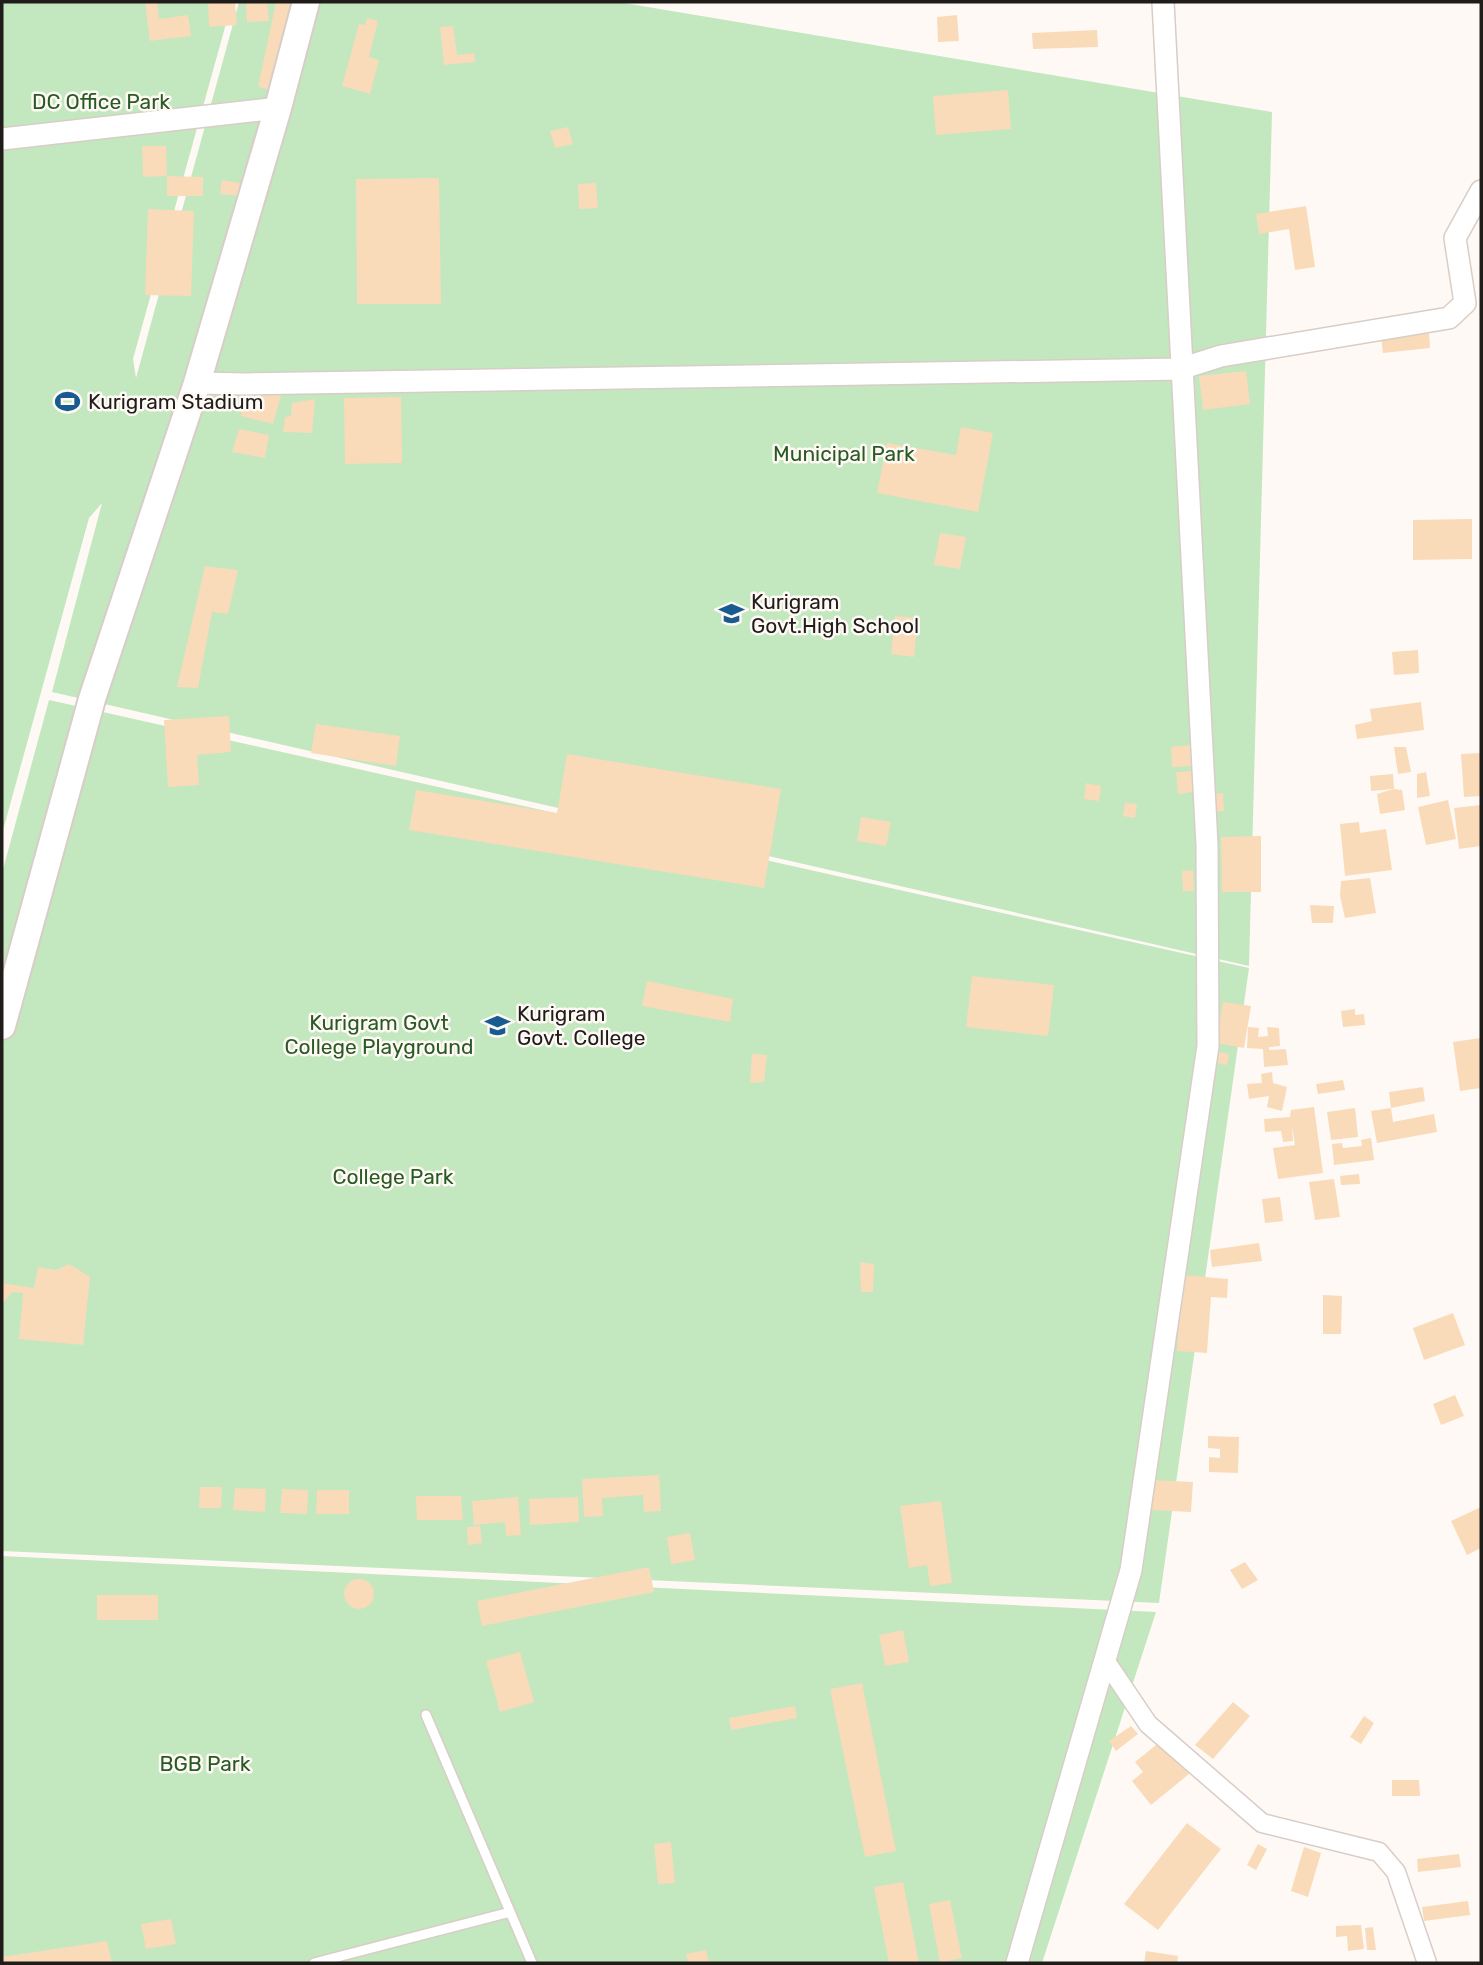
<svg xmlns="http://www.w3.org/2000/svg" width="1483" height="1965" viewBox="0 0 1483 1965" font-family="Rubik,sans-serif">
<rect width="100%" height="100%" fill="#fff9f5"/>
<!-- green -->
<path fill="#c3e7be" d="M2,2h230l-99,357 3,19 103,-376h379l654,110 -23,854 -1197,-274 50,-189 -13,15 -87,316z
M49,700l1200,268 -90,635 -1157,-52v-678z
M2,1556l1154,56 -114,351h-1040z"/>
<!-- building -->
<path fill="#f9dbb9" d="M145,2h12l2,17 29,-4 3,21 -41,5z
M208,2h27l2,23 -28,2z
M267,2l2,19 -22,1 -1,-18z
M276,2h19l-18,89 -19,-4z
M957,15l2,26 -21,1 -1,-25z
M367,18l11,3 -9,36 10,3 -9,34 -28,-8 17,-62 6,1z
M453,26l4,29 17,-2 1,9 -31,3 -4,-38z
M1097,30l1,17 -65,2 -1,-16z
M1008,90l3,39 -75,6 -3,-39z
M568,127l5,17 -18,4 -5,-17z
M142,146h24l1,30 -24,1z
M167,176l36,1v19h-36z
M439,178l2,126h-84l-1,-125z
M222,180l24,4 -2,12 -24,-2z
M596,183l2,25 -19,1 -1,-25z
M1306,206l9,61 -20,3 -6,-41 -30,5 -3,-20z
M148,209l46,2 -3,85 -46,-1z
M1429,332l1,16 -47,5 -2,-16z
M1246,371l4,33 -47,6 -4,-34z
M246,384l36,8 -9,32 -32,-8z
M401,397l1,66 -57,1 -1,-66z
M315,399l-3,34 -29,-1 2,-15 6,-1 1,-13z
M961,427l32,6 -15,79 -101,-19 10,-50 69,12z
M239,429l30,6 -4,23 -33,-6z
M1472,519v40l-59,1v-40z
M940,533l26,4 -6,32 -26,-4z
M205,566l33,4 -10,44 -16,-2 -14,76 -21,-1z
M895,616l23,2 -4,39 -23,-3z
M1418,650l1,23 -25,2 -2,-23z
M1421,702l3,28 -67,9 -2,-14 17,-4 -2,-12z
M229,716l2,36 -34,3 2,30 -31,2 -4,-67z
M316,724l84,12 -4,30 -85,-13z
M1191,745l2,21 -21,1 -1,-20z
M1394,747h12l5,25 -13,2z
M1481,753v43l-17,1 -3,-43z
M567,754l214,35 -17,99 -355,-58 7,-40 141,23z
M1192,771l1,21 -15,2 -2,-22z
M1426,772l4,24 -13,2v-24z
M1393,774l1,15 -23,2 -1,-15z
M1086,783l15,3 -2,15 -15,-2z
M1394,789l8,1 3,20 -25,4 -3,-20z
M1223,793l1,18 -12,1v-18z
M1448,800l8,39 -30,6 -8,-38z
M1125,803l12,1 -2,14 -12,-2z
M1481,805v41l-22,3 -5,-41z
M861,817l30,5 -5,24 -29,-5z
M1359,822l1,11 26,-4 6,41 -47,6 -5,-52z
M1261,836v56h-39l-1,-55z
M1193,870l1,21h-11l-1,-20z
M1370,878l6,35 -31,5 -5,-22 1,-15z
M1310,905l24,1 -1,17h-21z
M972,976l82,9 -6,51 -82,-9z
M647,981l86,18 -3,23 -88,-16z
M1223,1002l28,4 -7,42 -28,-5z
M1355,1009v6l9,-1 1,11 -22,2 -2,-16z
M1248,1027l11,1 -1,9 10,-1 -1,-9 12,1 1,18 -11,1v3l17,-1 2,16 -24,2 -1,-18 -16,-1z
M1481,1038v50l-21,3 -7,-49z
M1218,1052l11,2 -2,11 -10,-2z
M752,1054l15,1 -3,27 -14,1z
M1272,1072l1,11 14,4 -5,24 -15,-4 2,-11 -20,3 -2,-15 15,-1 -1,-9z
M1343,1080l2,10 -27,4 -2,-10z
M1423,1087l2,14 -34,7 -2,-16z
M1314,1107l9,66 -45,6 -5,-31 22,-3 -3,-20 1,16 -10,1 -2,-11 -16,1 -1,-13 26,-2 1,-7z
M1355,1108l3,29 -27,3 -4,-28z
M1391,1108l2,14 41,-8 3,18 -60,11 -6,-32z
M1371,1138l3,22 -40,5 -2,-21 10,-1 1,5 19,-2 -1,-6z
M1359,1174l1,10 -19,1 -1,-9z
M1334,1179l6,38 -25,3 -6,-38z
M1280,1197l3,24 -18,2 -3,-24z
M1259,1243l3,18 -50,6 -2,-17z
M860,1262l14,2 -1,28h-12z
M69,1264l21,13 -7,68 -64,-6 4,-46 -11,-1 -10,12v-21l32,5 4,-21 18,3z
M1182,1275l46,4 -1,19 -16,-1 -4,56 -30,-2z
M1323,1295l19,1 -1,38h-18z
M1453,1313l12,32 -41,15 -11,-32z
M1455,1395l9,21 -23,9 -8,-21z
M1208,1436l31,1 -1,36 -29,-1v-15l11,1v-9l-12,-1z
M659,1475l2,36 -17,1 -1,-17 -41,3 1,18 -19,1 -2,-38z
M1151,1480l42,2 -2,30 -42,-2z
M200,1487h22l-1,21h-22z
M235,1488l31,1 -1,23 -32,-2z
M282,1489l26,1 -1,24 -27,-1z
M317,1490h32v24h-33z
M416,1496h45l2,24h-46z
M518,1497l3,38 -15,1 -1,-14 -31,3 -2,-24z
M578,1497l1,25 -49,3 -1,-26z
M941,1501l11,82 -22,3 -3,-21 -18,3 -9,-62z
M1481,1507v41l-14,7 -16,-34z
M480,1526l2,17 -14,2 -1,-18z
M690,1533l5,27 -24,4 -4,-27z
M1245,1562l13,18 -16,9 -12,-19z
M649,1567l5,25 -172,34 -5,-25z
M344 1594a15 15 0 1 1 30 0a15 15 0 1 1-30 0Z
M97,1595h61v25h-61z
M903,1630l6,32 -24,4 -6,-31z
M520,1652l14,50 -34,10 -14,-51z
M862,1683l34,168 -31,6 -35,-168z
M1233,1702l17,14 -37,43 -18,-14z
M795,1706l2,12 -66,12 -2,-12z
M1364,1716l10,7 -13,21 -11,-7z
M1131,1726l7,8 -22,17 -7,-10z
M1161,1741l28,33 -38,31 -19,-24 11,-9 -8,-10z
M1392,1780h27l1,16h-28z
M1187,1823l34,26 -63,81 -34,-26z
M671,1842l4,41 -17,1 -4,-40z
M1258,1844l9,5 -11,21 -9,-5z
M1304,1847l17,6 -13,44 -17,-6z
M1459,1854l2,13 -43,5 -1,-13z
M903,1882l16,81h-30l-15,-76z
M950,1900l12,58 -22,5 -11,-59z
M1468,1901l2,14 -46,6 -2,-14z
M171,1919l5,25 -30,5 -5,-25z
M1361,1925l3,24 -16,2 -1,-15 -11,1v-11z
M1373,1927l3,23h-9l-2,-22z
M107,1941l5,22h-110v-6z
M706,1950l3,13h-21l-2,-9z
M1146,1951l32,5 -1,7h-33z"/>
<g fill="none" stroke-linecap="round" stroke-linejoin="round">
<defs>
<path id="service" d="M426,1715l106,248
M314,1963l196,-51"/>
<path id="minor" d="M1105,1660l43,64 114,99 117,29 17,20 31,91"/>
<path id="tertiary" d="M2,139l276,-31
M197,383l49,1 934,-15 41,-13 228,-38 16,-15 -10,-65 26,-47
M1017,1963l114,-393 77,-524 -1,-201 -44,-843"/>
<path id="primary" d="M2,1026l90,-327 105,-316 81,-275 28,-106"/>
</defs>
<!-- service casing -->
<use href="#service" stroke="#d8cdc7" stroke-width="12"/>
<!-- minor casing -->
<use href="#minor" stroke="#d8cdc7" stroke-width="21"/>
<!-- tertiary casing -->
<use href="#tertiary" stroke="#d8cdc7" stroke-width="24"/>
<!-- primary casing -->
<use href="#primary" stroke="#d8cdc7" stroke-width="30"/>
<!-- service -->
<use href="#service" stroke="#fff" stroke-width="9"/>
<!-- minor -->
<use href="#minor" stroke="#fff" stroke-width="18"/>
<!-- tertiary -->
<use href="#tertiary" stroke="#fff" stroke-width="21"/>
<!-- primary -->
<use href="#primary" stroke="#fff" stroke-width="26"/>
</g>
<!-- icons -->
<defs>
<symbol id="stadium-bare" viewBox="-9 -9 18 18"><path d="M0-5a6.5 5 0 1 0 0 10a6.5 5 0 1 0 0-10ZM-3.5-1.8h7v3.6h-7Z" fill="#185b90" stroke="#fff9f5" stroke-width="2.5" paint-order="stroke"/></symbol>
<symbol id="school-bare" viewBox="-9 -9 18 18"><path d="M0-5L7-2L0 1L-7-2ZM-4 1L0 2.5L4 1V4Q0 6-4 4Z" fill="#185b90" stroke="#fff9f5" stroke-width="2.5" paint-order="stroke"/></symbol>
<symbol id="university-bare" viewBox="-9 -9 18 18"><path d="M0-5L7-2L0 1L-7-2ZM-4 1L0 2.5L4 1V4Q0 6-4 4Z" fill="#185b90" stroke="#fff9f5" stroke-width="2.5" paint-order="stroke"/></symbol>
</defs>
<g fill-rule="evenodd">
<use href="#stadium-bare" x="50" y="384" width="35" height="35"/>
<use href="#school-bare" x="714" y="596" width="35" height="35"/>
<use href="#university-bare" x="480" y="1008" width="35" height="35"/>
</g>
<g text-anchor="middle" stroke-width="5" stroke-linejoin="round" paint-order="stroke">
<!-- park labels -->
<g font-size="21" fill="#285a24" stroke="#fff9f5">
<text x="101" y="109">DC Office Park</text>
<text x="844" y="461">Municipal Park</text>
<text x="379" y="1030">Kurigram Govt<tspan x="379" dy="24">College Playground</tspan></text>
<text x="393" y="1184">College Park</text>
<text x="205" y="1771">BGB Park</text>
</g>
<!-- poi labels -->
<g font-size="21" fill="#1f1c1a" stroke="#fff9f5" text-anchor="start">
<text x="88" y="409">Kurigram Stadium</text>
<text x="751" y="609">Kurigram<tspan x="751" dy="24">Govt.High School</tspan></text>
<text x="517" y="1021">Kurigram<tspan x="517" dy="24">Govt. College</tspan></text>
</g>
</g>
<!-- border -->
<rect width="1483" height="1965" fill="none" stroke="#1f1c1a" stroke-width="7"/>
</svg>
